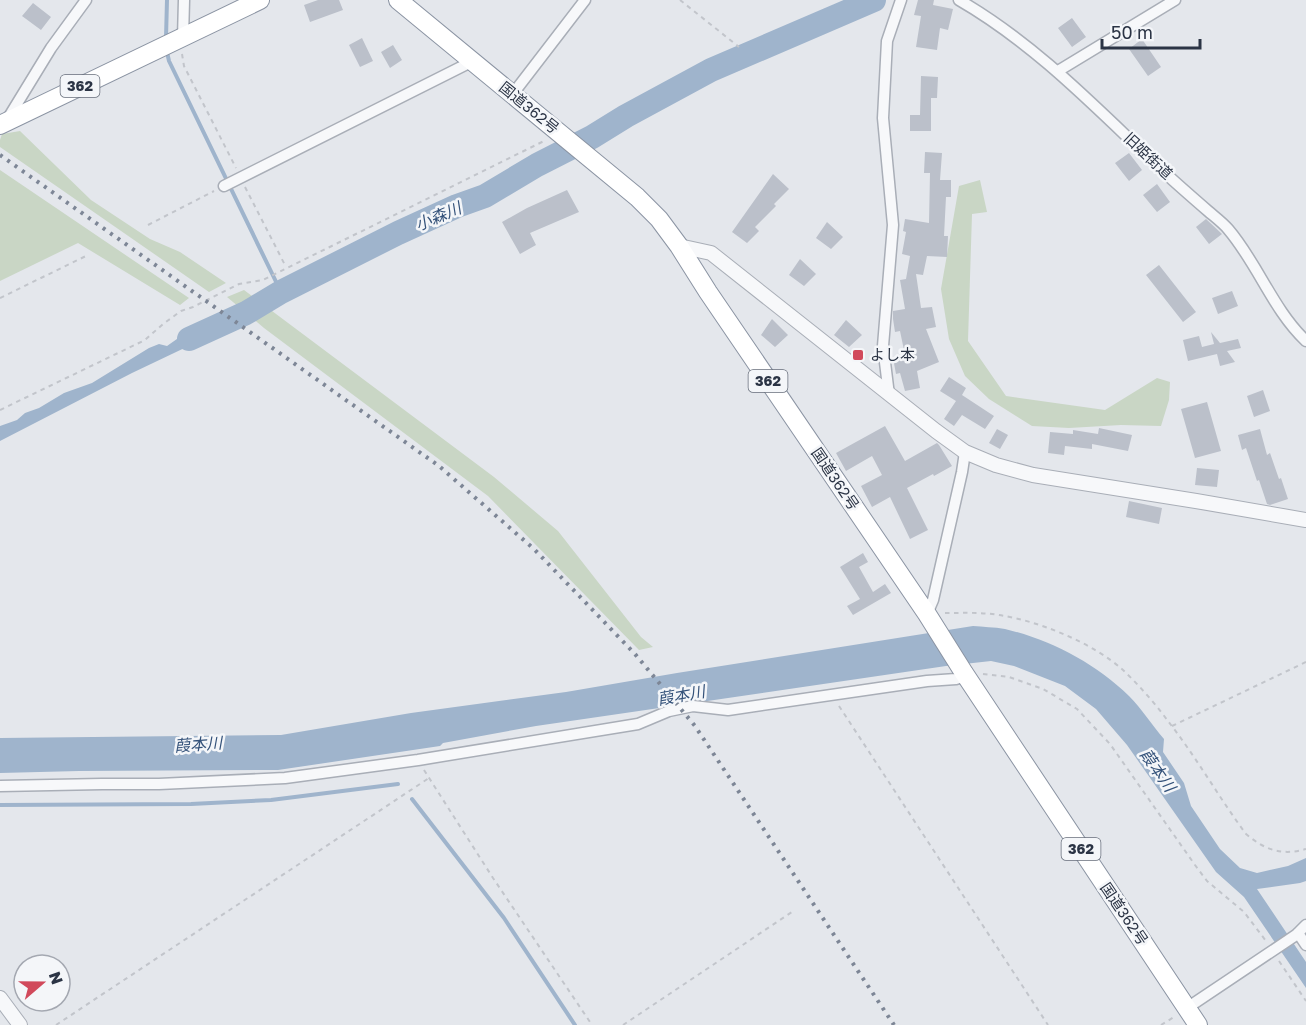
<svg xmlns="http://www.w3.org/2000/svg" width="1306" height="1025" viewBox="0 0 1306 1025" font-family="'Golos Text','Noto Sans JP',sans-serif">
<rect width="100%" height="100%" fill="#e4e7ec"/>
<!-- green -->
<path fill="#c9d6c5" d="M20,131l71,69 59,39 30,13 46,31 -17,9 -209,-145v-7l2,-6z
M0,170l189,128 -9,7 -102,-62 -78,38z
M980,180l7,32 -15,2 -4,127 38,55 99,14 52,-32 13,4 -1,18 -8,26 -40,-1 -52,3 -37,-2 -43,-27 -24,-23 -16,-37 -8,-50 18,-103z
M244,290l250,187 64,54 83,106 12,10 -14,3 -151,-154 -224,-168 -37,-31z"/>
<!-- water -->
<path fill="#9fb4cc" d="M221,321l-5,12 -84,40 -132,68v-15l17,-6 8,-7 14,-5 25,-15 28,-10 57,-35 10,-4 8,2 27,-19z
M973,626c10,1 21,1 32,3 46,11 90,34 124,67 13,13 23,29 35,43l-1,13 21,31 7,23 29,43 20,19 17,5 31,-7 18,-8v23l-6,2 -43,6 49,73v26l-62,-91 -28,-25 -89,-127 -31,-36 -31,-23 -51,-20 -23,-5 -45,5 -410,60 -93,17 -3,3 -162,24 -199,1 -79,2v-35l281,-3 130,-22 155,-21 111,-19z"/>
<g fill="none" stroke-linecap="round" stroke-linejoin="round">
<!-- stream -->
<path stroke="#9fb4cc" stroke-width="4" d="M166,38l1,-38
M167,52l2,9 112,231
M412,799l92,119 71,107
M0,805l191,-1 80,-4 127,-16"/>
<!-- river -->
<path stroke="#9fb4cc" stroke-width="24" d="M189,339l57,-26 35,-21 117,-59 59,-27 28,-10 52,-31 55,-28 34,-21 85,-46 163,-70"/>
</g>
<!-- building -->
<path fill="#bbc0ca" d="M318,0h21l4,10 -33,12 -6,-17z
M918,0h16l-1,5 20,4 -5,21 -8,-2 -3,22 -21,-3 5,-31 -7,-1z
M33,3l18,14 -10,13 -19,-14z
M1072,18l14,19 -14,10 -14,-19z
M362,38l11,23 -13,6 -11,-22z
M1142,39l19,28 -13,9 -19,-27z
M393,45l9,15 -12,8 -9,-16z
M921,76l17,1 -1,21h-6v33h-21v-16h10z
M925,152l17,1 -2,27h11v17h-5l-2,39h4l-1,21 -20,-1 -4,19 -7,-1 5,34 11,-1 4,20 -10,2 13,33 -22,9 3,17 -15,3 -5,-18 -4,1 -3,-16 12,-3 -5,-24 -5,1 -2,-13v-8l12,-2 -5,-29 6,-1 4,-23 -8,-2 4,-22 -3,-1 2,-12 24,4 1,-50h-6z
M1129,153l13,17 -13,11 -14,-18z
M773,174l16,15 -15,15 2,2 -21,21 4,4 -12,12 -15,-11z
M1157,184l13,18 -13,10 -14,-17z
M567,190l12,22 -49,21 6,12 -16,9 -18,-32 25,-14z
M1206,219l16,15 -13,10 -13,-17z
M827,222l16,15 -12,12 -15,-11z
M800,259l16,15 -12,12 -15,-11z
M1159,265l37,47 -13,10 -37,-47z
M1232,291l6,15 -20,8 -6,-16z
M772,319l16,16 -13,12 -14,-12z
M846,320l16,15 -13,12 -15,-12z
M1211,332l9,11 18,-4 3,9 -14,3 8,11 -15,4 -3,-12 -29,7 -5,-21 16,-4 3,11 12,-3z
M949,377l17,11 -4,7 32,21 -9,13 -23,-14 -8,11 -10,-7 12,-18 -16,-10z
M1263,390l7,21 -16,6 -7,-21z
M1207,402l14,49 -26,7 -14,-49z
M885,426l20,35 32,-18 2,2 13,21 -18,10 -1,-2 -26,14 21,42 -18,9 -20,-42 -18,10 -11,-21 21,-11 -10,-19 -26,15 -10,-18z
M1099,428l33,7 -4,16 -36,-7v5l-27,-3 -1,9 -16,-2 2,-21 23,2v-4l25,4z
M997,429l11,6 -8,14 -11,-6z
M1260,429l7,26 3,-2 9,26 2,-1 7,21 -18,6 -3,-1 -8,-24 -2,1 -11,-33 -4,2 -4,-15z
M1197,468l22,2 -2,17 -22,-2z
M1129,501l33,7 -3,16 -33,-7z
M863,553l5,9 -9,5 14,25 12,-8 6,9 -38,22 -6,-9 13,-7 -20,-32z"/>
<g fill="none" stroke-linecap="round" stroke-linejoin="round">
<defs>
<path id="minor" d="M959,0c78,45 140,111 205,172 14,13 29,26 44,39 7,6 15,12 20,18 30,35 45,81 78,112
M183,38l1,-38
M1058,71l117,-71
M512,95l73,-95
M7,120l44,-72 35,-48
M224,186l249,-125
M889,395l-6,-49 10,-121 -10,-107 4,-77 14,-41
M927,614l6,-14 29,-128 3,-20
M0,786l102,-2h57l126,-6 133,-18 220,-36 31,-13 24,-5 35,4 199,-29 29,-2 10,-3
M1298,933l8,12
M1187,1008l109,-73 10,-10"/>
<path id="tertiary" d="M679,246l32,7 225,178 29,21 31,13 37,10 163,26 110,19
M0,998l20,27"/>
<path id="trunk" d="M398,0l239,197 22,22 20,27 29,46 219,322 37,59 234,352
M0,125l260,-125"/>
</defs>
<!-- minor casing -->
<use href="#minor" stroke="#a9aeb7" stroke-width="13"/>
<!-- tertiary casing -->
<use href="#tertiary" stroke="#a9aeb7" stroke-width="16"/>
<!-- trunk casing -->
<use href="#trunk" stroke="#8b94a3" stroke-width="20"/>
<!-- path -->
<path stroke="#c2c5cb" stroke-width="2" stroke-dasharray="4.5 4.5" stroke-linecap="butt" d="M680,0l59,47
M182,54l2,12 52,102
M245,187l41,80
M148,225l66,-34
M0,298l88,-43
M0,410l145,-70 18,-16 18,-13 12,-4 46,-23 24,-4 6,-3 275,-136
M945,613c18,0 36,-1 54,2 40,6 94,28 124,55 18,17 34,36 48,55 27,35 49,74 75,109 19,16 36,22 60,15
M983,674l26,3 34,12 34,20 33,35 85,121 12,16 37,31 22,29
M839,706l209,319
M1172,726l134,-64
M424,770l69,108 99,147
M1279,961l27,40
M56,1025l373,-247
M623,1025l169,-113
M1161,1025l13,-8"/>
<!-- minor -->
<use href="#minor" stroke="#f7f8fa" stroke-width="10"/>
<!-- tertiary -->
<use href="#tertiary" stroke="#f7f8fa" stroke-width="14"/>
<!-- trunk -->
<use href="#trunk" stroke="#fff" stroke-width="18"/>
<!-- rail -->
<path stroke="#7d8696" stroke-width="4" stroke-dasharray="3 6" stroke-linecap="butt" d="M0,155l439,311 95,83 101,105 60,72 199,299"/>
</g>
<!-- markers -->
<rect fill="#d1495b" stroke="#f4f6f9" stroke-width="2" x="852" y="349" width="12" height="12" rx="3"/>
<g text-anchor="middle" stroke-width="5" stroke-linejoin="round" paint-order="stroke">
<!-- shield labels -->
<g fill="#f4f6f9" stroke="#676e7b" stroke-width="1.5">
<rect x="60.5" y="75" width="39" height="22" rx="4.5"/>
<rect x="748.5" y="370" width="39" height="22" rx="4.5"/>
<rect x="1061.5" y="838" width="39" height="22" rx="4.5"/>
</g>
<g font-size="14" font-weight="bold" fill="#2b3445">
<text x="80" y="91">362</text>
<text x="768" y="386">362</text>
<text x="1081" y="854">362</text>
</g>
<!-- street labels -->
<g font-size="15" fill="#2b3445" stroke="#f4f6f9">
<text transform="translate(529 108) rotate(39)" y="5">国道362号</text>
<text transform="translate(1148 156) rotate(43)" y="5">旧姫街道</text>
<text transform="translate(835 479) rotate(56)" y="5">国道362号</text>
<text transform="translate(1124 914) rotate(56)" y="5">国道362号</text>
</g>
<!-- poi labels -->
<g font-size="15" fill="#2b3445" stroke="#f4f6f9" text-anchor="start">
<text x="870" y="360">よし本</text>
</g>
<!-- water labels -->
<g font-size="16" font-style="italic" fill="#34527a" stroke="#f4f6f9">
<text transform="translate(438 216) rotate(-23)" y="6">小森川</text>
<text transform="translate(681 695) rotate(-10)" y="6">葭本川</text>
<text transform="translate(198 744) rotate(-4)" y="6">葭本川</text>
<text transform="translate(1158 770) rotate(55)" y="6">葭本川</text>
</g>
</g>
<!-- north arrow -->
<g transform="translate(42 983) rotate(70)"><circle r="28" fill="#f4f6f9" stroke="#a4a8b1" stroke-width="1.5"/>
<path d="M0-4.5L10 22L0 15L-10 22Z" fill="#d1495b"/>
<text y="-9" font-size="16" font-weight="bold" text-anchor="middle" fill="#2b3445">N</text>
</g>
<!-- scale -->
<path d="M1102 39v9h98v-9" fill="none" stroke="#2b3445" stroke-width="3"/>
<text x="1111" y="39" font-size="18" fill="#2b3445" stroke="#f4f6f9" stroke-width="4.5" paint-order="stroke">50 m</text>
</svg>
